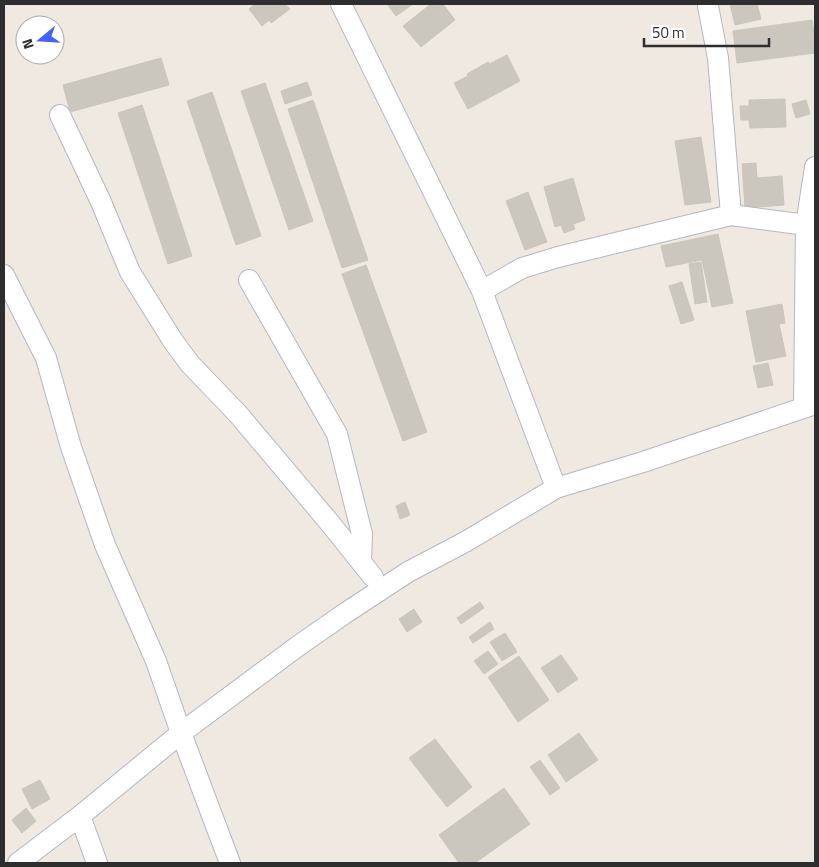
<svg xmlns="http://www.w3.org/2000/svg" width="819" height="867" viewBox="0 0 819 867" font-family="'Titillium Web',sans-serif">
<rect width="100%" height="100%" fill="#efe9e1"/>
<!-- building -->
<path fill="#cbc7bf" stroke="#cbc5ba" d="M255,4h30l5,5 -19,14 -2,-3 -7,6 -13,-17z
M387,4h26l-17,12z
M431,4h12l12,16 -34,27 -18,-21z
M730,4h27l4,15 -26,6z
M812,20l3,20v13l-78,10 -4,-32z
M507,55l13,26 -52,28 -14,-26 14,-7 -1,-2 21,-12 1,2z
M161,58l8,27 -99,27 -7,-27z
M307,82l5,13 -27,9 -4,-13z
M265,83l48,138 -24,9 -48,-139z
M212,92l49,144 -25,9 -49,-144z
M785,99l1,28 -36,1 -1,-8h-8l-1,-14h9v-6z
M313,100l55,160 -26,8 -54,-159z
M806,100l4,14 -14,4 -4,-14z
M142,105l50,151 -24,8 -50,-151z
M701,137l10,65 -26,3 -10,-64z
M756,163l1,15 25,-2 2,29 -39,3 -3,-44z
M573,178l12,42 -12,4 2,5 -11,4 -3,-8 -6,2 -11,-40z
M528,192l19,50 -22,8 -19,-49z
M718,234l15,69 -21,4 -10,-47 -36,7 -5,-21z
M701,262l6,40 -12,2 -6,-40z
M366,265l61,167 -24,9 -61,-167z
M682,282l12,38 -13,4 -12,-38z
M782,304l3,19 -6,1 7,32 -30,6 -10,-51z
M768,363l5,22 -15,3 -5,-22z
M405,502l5,13 -10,4 -4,-13z
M480,602l4,6 -23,16 -4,-6z
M414,609l8,13 -15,10 -8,-13z
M490,622l4,7 -21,14 -4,-6z
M505,633l12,19 -15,9 -12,-19z
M488,651l10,13 -14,10 -10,-13z
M561,655l17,24 -20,14 -17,-25z
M519,656l30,44 -31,22 -30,-45z
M579,733l19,27 -32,22 -18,-27z
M435,739l37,48 -25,20 -38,-49z
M540,760l20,28 -10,7 -20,-28z
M40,780l10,19 -18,10 -10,-20z
M504,788l26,36 -55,39h-16l-20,-28z
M26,808l10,13 -14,12 -10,-13z"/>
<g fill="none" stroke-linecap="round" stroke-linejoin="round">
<defs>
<path id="minor" d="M341,4l141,287 74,197
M708,4v2l10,52 13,157
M60,115l41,87 29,70 43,69 17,23 48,50 91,108 44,55
M4,275l42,83 25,89 34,98 51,116 25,72 49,130
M249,280l88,154 25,100 -1,28
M482,291l40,-23 36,-11 173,-42 75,10 9,-1
M804,408l2,-183 9,-58
M80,816l17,47
M18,863l62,-47 101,-83 117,-87 46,-32 64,-42 57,-30 91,-54 87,-26 172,-58"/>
</defs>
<!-- minor casing -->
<use href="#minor" stroke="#b4b7c1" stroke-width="22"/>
<!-- minor -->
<use href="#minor" stroke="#fff" stroke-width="20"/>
</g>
<!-- border -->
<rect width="819" height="867" fill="none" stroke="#2e2e2e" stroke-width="10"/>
<!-- north arrow -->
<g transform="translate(40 40) rotate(252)"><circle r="24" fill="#ffffff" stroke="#ababab"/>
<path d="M0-4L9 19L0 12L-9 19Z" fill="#4264fb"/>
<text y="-8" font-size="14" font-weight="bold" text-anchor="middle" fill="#2e2e2e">N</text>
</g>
<!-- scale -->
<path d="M644 38v8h125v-8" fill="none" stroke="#2e2e2e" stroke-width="2.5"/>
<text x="652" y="38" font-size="15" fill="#2e2e2e" stroke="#ffffff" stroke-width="4" paint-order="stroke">50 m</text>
</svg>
